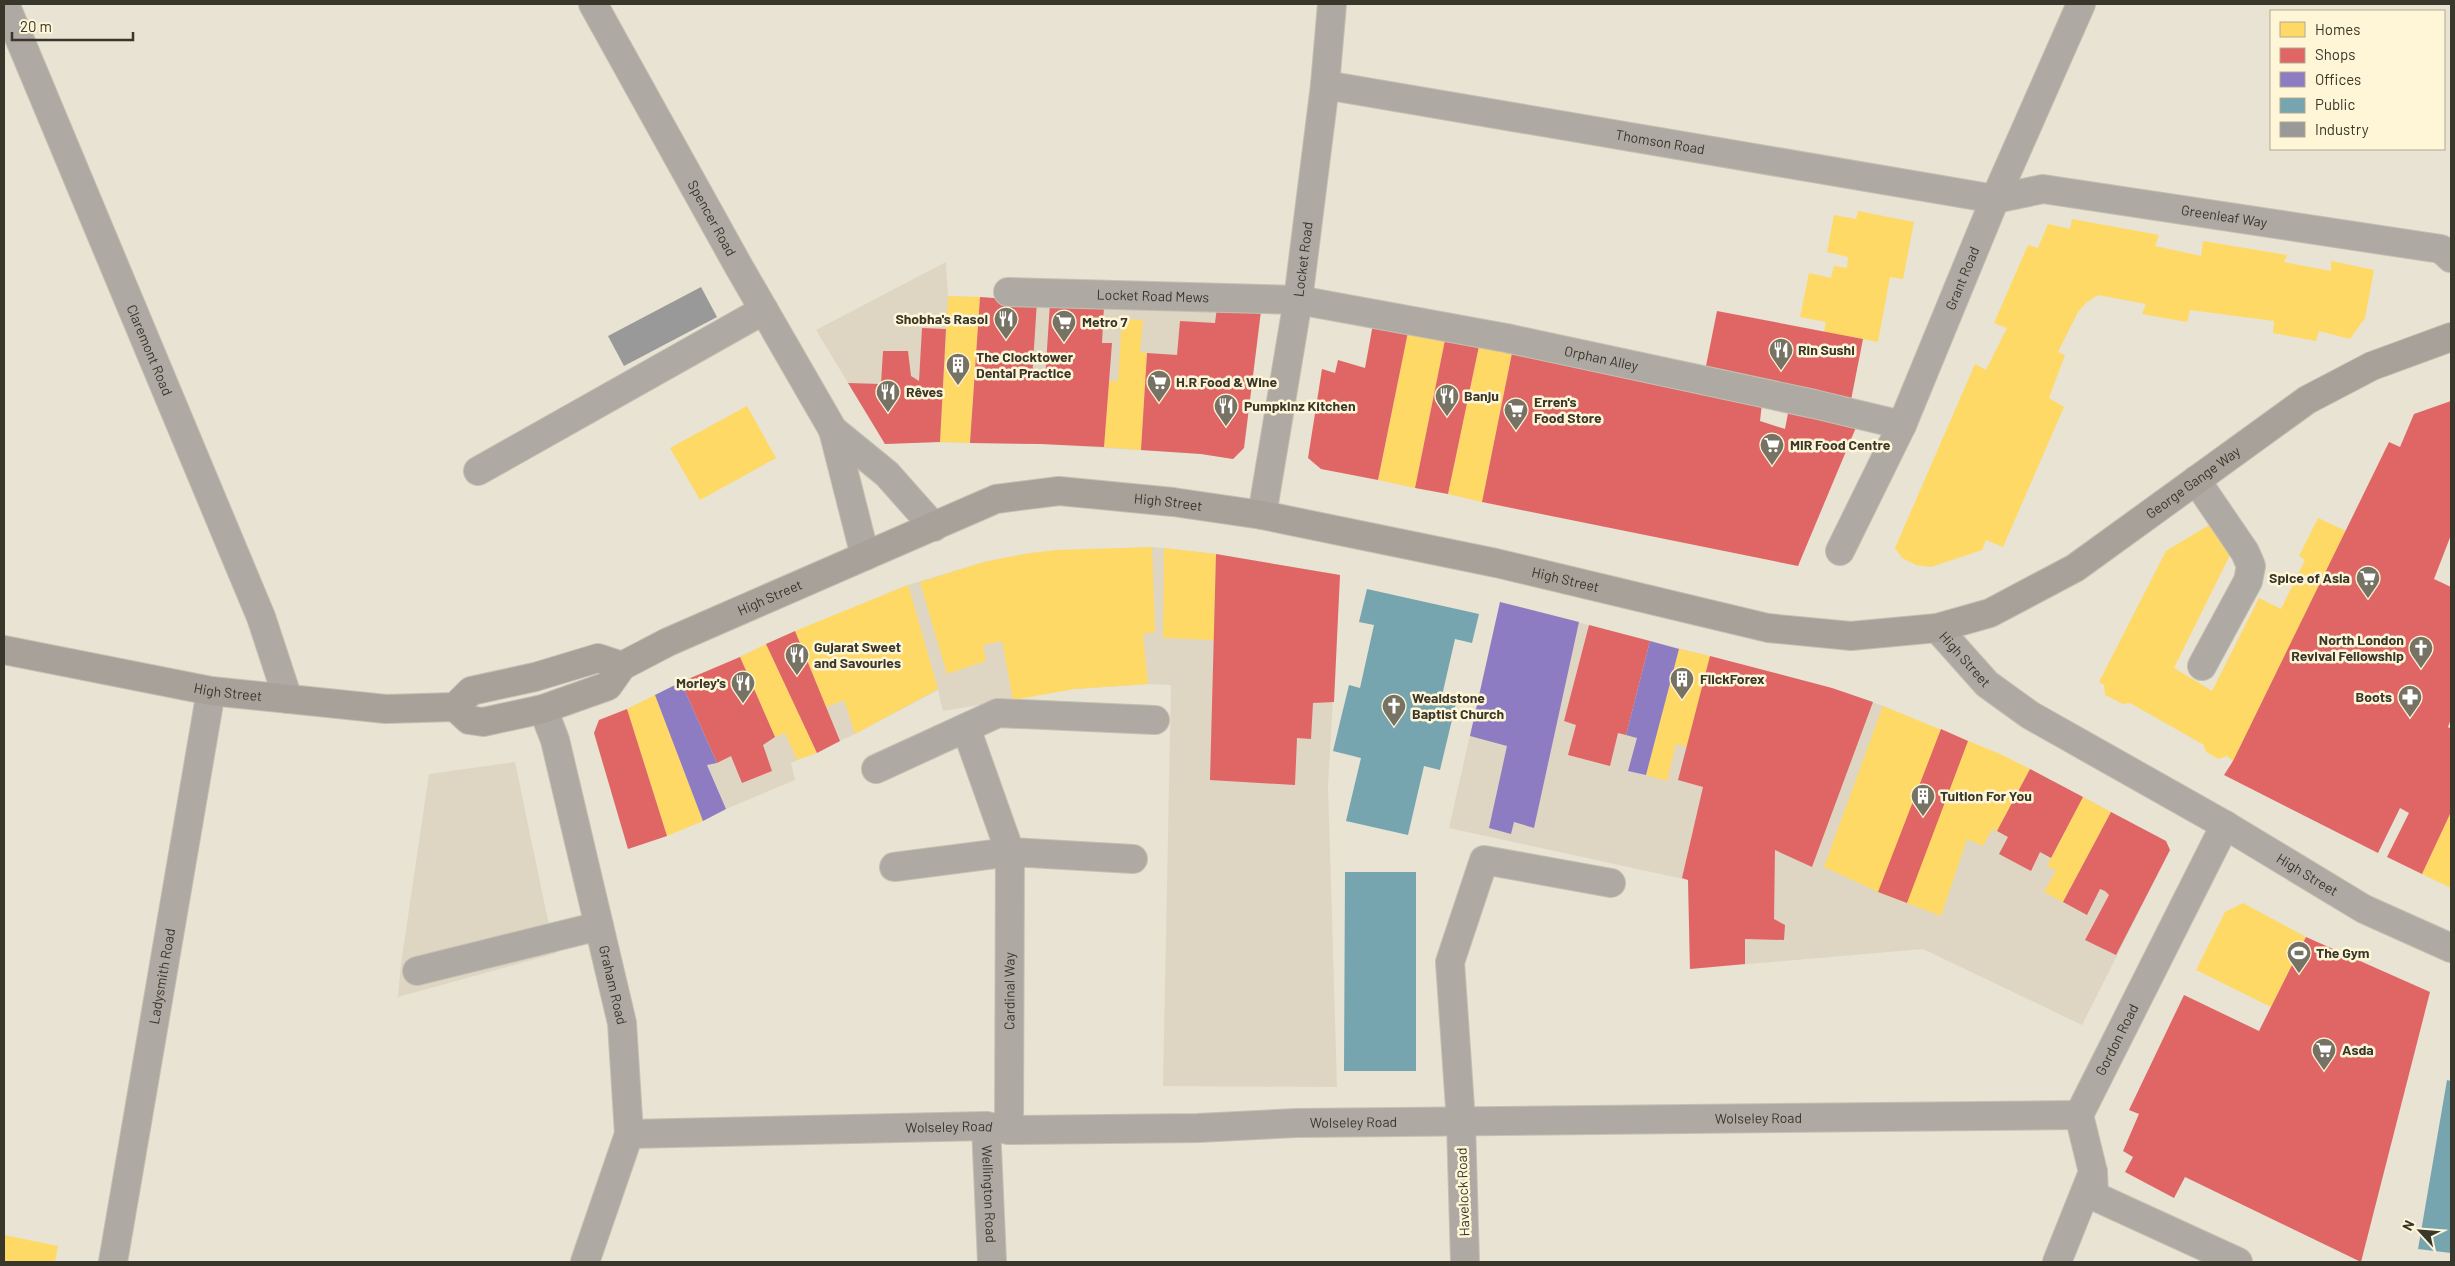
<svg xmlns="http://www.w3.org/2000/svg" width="2455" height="1266" viewBox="0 0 2455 1266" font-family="Barlow,sans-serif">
<rect width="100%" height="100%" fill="#e8e3d2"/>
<!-- commercial -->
<path fill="#dfd5c3" d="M946,262l2,34 313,15 -17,137 -11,11 -32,-5 -160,-10 -107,-2 -49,2 -69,-114z
M1152,547l64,7 124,21 -12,211 9,301 -174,-1 8,-401 -23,-1 -74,5 -131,22 -5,-21 -83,44 -64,29 4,17 -69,29 -23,12 -75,28 -34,-116 5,-13 28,-11 153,-71 128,-53 76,-23 46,-9z
M1500,602l332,86 51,18 147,63 136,72 4,9 -88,175 -159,-76 -233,20 -2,-89 -239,-52z
M515,762l32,154 10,37 -159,44 3,-33 28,-190z"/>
<!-- homes -->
<path fill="#ffd966" d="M1858,211l56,11 -11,57 -13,-2 -12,65 -54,-10 2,-10 -26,-5 9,-44 22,5 3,-12 13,2 1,-11 -21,-5 7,-37 22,4z
M2072,219l87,16 -4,11 46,10 2,-15 84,14 -3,7 47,9v-10l43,9 -9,48 -15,21 -31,-8 -3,10 -43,-8 1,-12 -84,-11 -3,12 -45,-8 4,-10 -48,-9 -11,7 -9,10 -20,40 7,3 -16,43 15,9 -61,140 -17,-7 -4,10 -51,17 -15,-2 -14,-7 -7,-10 80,-184 11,6 21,-42 -13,-5 34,-78 10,3 10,-24 22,5z
M948,296l32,1 -10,146 -30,-1z
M1122,319l21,1 -3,32 7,1 -6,97 -37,-3 5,-66h9z
M1408,332l37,8 -30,148 -37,-8z
M1479,346l33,7 -30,149 -34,-8z
M747,406l29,52 -76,42 -30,-52z
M2318,518l28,13 -113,230 -6,-5 -8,3 -13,-7 -2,-7 -74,-42 -7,1 -18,-9 -1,-10 -5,-3 67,-131 43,-26 22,28 -57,115 38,23 47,-93 22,11 24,-49 -6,-4z
M1152,547l3,85 -12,2 5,50 -74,5 -61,11 -11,-59 -19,4 3,16 -39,13 -27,-92 64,-20 46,-9 27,-3z
M1164,548l52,6 -2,86 -51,-2z
M908,585l30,104 -83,45 -11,-34 -18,7 -31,-76z
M766,644l51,109 -20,7 -12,-27 -10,4 -35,-80z
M1679,649l31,7 -23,91 -11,-3 -9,37 -21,-6z
M655,695l48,126 -36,15 -40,-127z
M1883,706l117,48 30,15 -33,62 -5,-2 -9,17 -16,-7 -26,77 -63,-24 -54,-25z
M2083,797l28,15 -48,90 -19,-10 12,-22 -9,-4z
M2451,812v76l-29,-14z
M2243,903l63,34 -35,70 -75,-37 29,-58z
M4,1235l54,11 -3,16h-51z"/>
<!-- shops -->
<path fill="#e06666" d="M980,297l57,4 -5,78 13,1 5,-77 54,4 -2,36h10l-8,104 -63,-3 -71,-1z
M1217,307l44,4 -17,137 -11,11 -32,-5 -60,-4 6,-97 30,2 3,-34 35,2z
M1717,311l146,28 -12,61 -146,-29z
M1373,324l35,8 -30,148 -57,-11 -13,-11 14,-89 13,4 3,-13 27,8z
M922,328l24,1 -6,113 -55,2 -37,-61 33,1 2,-33h25l3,25 8,5z
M1445,340l34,6 -31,148 -33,-6z
M1512,353l250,50 -2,18 25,8 4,-21 68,17 -59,141 -316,-64z
M2451,401v134l-17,44 17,8v132l-3,8 3,2v83l-29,62 -35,-17 22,-44 -9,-5 -22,45 -154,-78 9,-14 156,-319 11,5 14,-33z
M1216,554l124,21 -6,127 -21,1 -2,36 -14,-1 -2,47 -85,-5z
M1589,625l61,16 -24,94 -8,-2 -8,33 -42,-11 8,-30 -12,-4z
M795,631l45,110 -23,12 -51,-109z
M1710,656l122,32 41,14 -61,165 -37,-17 -1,69 11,6 -1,15 -39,-1v25l-55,5 -2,-89 -6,-2 21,-91 -25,-7z
M740,657l35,80 -12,8 9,26 -30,12 -11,-27 -14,7 -36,-81z
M627,709l40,127 -39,13 -34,-116 5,-13z
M1941,729l27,12 -61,162 -29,-11z
M2030,769l53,28 -32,61 -11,-6 -9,19 -32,-17 9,-17 -11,-6z
M2111,812l55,29 4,9 -54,105 -31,-15 24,-45 -4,-4 -5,-2 -13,26 -24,-13z
M2306,937l124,55 -69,270 -176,-85 -11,21 -49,-26 8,-15 -10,-6 16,-37 -10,-4 55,-115 75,36z"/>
<!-- offices -->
<path fill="#8e7cc3" d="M1500,602l79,20 -45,206 -20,-6 -3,12 -22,-6 18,-82 -37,-10z
M1650,641l29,8 -33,126 -18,-4 9,-33 -11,-3z
M681,682l36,81 -10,2 19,44 -23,12 -48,-126z"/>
<!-- public -->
<path fill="#76a5af" d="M1367,589l112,25 -7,29 -17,-4 -14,61 15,3 -16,67 -16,-4 -16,69 -62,-14 15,-63 -28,-7 16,-66 11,3 14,-63 -15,-3z
M1345,872h71v199h-72z
M2447,1080l4,1v172l-33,-4z"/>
<!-- industry -->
<path fill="#999" d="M701,287l16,30 -93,49 -16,-30z"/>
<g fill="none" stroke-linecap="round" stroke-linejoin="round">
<defs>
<g id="minor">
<path id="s1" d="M5,4l256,613 27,82"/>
<path id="s2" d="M593,4l146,263 94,163 32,126"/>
<path id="s3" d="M1325,85l670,114 48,-10 398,60 10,9"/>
<path id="s4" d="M1008,292l290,8 208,38 308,66 88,21"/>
<path d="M833,430l54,44 47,53"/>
<path d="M478,471l286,-161"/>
<path d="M2196,480l49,72 6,14 -3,15 -46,85"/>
<path id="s5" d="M1262,515l36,-215 27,-215 7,-81"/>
<path id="s6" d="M1840,551l62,-126 93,-226 86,-195"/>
<path id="s7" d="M1937,628l50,56 43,31 195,110 139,84 87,39"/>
<path id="s8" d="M543,709l12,31 67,283 7,111 -44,128"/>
<path d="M876,769l122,-56 157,7"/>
<path d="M894,867l116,-15 -44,-124"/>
<path d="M417,971l182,-45"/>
<path id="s9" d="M986,1126l6,136"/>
<path id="s10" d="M1009,1130l1,-278 123,7"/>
<path id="s11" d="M629,1134l357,-8 23,4 189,-2 98,-5 783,-8"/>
<path d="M2093,1172l1,24 144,66"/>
<path id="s12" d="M113,1262l98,-571"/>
<path d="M1465,1262l-4,-140 -11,-160 34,-102 127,23"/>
<path id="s13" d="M2057,1262l36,-90 -14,-57 146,-290"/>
</g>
<g id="major">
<path id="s14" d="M4,650l207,41 175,18 69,-2 16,-16 64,-14 63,-19 24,8"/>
<path id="s15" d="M455,707l14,13 14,2 60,-13 65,-23 14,-20 46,-24 197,-86 131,-57 63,-8 114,11 89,13 234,48 272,65 83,8 86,-8 53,-15 85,-45 232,-168 65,-34 79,-29"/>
</g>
</defs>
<!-- minor casing -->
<use href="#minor" stroke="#c3c0b2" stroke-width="30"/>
<!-- major casing -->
<use href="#major" stroke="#c3c0b2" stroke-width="30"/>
<!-- minor -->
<use href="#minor" stroke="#aea9a3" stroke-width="28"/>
<!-- major -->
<use href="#major" stroke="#a7a199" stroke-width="28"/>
</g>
<!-- icons -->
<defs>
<symbol id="restaurant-pin" viewBox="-11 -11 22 30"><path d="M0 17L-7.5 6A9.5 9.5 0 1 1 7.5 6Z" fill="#767365" stroke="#fef6d7"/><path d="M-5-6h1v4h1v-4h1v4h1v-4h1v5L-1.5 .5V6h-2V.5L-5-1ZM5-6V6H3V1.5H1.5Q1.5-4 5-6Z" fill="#fff"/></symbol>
<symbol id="supermarket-pin" viewBox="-11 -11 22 30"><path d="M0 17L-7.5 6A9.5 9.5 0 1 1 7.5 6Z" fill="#767365" stroke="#fef6d7"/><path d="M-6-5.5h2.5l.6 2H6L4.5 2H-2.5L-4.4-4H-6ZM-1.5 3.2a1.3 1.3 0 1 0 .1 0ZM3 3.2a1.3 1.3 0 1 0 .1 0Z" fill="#fff"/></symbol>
<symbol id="building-pin" viewBox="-11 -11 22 30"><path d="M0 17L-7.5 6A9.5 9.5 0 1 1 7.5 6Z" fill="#767365" stroke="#fef6d7"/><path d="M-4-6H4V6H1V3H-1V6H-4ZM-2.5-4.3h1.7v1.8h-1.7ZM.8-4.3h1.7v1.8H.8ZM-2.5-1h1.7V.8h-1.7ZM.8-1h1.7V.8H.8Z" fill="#fff"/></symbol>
<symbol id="church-pin" viewBox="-11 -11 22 30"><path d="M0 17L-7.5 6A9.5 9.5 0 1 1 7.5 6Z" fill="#767365" stroke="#fef6d7"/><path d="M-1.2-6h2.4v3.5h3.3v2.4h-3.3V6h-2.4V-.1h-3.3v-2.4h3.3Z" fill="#fff"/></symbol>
<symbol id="pharmacy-pin" viewBox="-11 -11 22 30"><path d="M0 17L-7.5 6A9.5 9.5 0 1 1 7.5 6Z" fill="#767365" stroke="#fef6d7"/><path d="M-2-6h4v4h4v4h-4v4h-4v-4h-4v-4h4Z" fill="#fff"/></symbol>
<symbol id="stadium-pin" viewBox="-11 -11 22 30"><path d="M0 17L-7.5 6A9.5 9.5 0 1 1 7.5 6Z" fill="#767365" stroke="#fef6d7"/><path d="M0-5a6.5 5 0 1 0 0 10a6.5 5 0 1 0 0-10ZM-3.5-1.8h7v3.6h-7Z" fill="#fff"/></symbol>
</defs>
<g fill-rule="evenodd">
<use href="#restaurant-pin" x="992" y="305" width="28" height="38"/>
<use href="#supermarket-pin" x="1050" y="308" width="28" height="38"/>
<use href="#restaurant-pin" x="1767" y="336" width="28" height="38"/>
<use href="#building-pin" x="944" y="351" width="28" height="38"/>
<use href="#supermarket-pin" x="1145" y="368" width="28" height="38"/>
<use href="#restaurant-pin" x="874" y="378" width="28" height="38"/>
<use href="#restaurant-pin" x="1433" y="382" width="28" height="38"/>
<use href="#restaurant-pin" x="1212" y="392" width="28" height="38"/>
<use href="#supermarket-pin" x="1502" y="396" width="28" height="38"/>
<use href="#supermarket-pin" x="1758" y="431" width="28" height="38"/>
<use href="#supermarket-pin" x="2354" y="564" width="28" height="38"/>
<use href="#church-pin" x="2407" y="634" width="28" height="38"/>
<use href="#restaurant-pin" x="783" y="641" width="28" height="38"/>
<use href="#building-pin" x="1668" y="665" width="28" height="38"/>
<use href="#restaurant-pin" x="729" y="669" width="28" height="38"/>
<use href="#pharmacy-pin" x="2396" y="683" width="28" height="38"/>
<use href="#church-pin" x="1380" y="692" width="28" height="38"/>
<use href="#building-pin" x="1909" y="782" width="28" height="38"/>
<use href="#stadium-pin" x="2285" y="939" width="28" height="38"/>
<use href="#supermarket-pin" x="2310" y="1036" width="28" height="38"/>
</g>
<g text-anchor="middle" stroke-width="5" stroke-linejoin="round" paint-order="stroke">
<!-- street labels -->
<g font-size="14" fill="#39362b" stroke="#fef6d7">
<text dy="5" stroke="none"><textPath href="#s3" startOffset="340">Thomson Road</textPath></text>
<text dy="5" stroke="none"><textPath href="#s3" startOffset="912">Greenleaf Way</textPath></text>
<text dy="5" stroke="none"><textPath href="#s2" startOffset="245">Spencer Road</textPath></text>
<text dy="5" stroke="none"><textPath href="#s5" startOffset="259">Locket Road</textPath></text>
<text dy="5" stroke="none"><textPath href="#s6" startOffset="299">Grant Road</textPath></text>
<text dy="5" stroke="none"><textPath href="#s4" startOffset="145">Locket Road Mews</textPath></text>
<text dy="5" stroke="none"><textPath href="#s1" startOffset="375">Claremont Road</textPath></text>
<text dy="5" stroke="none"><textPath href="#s4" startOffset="599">Orphan Alley</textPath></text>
<text dy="5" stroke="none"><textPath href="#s15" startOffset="1851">George Gange Way</textPath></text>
<text dy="5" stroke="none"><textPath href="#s15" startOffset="771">High Street</textPath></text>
<text dy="5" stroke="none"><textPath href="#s15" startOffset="1176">High Street</textPath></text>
<text dy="5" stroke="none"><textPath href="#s15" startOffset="351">High Street</textPath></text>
<text dy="5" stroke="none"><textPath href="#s7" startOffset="42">High Street</textPath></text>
<text dy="5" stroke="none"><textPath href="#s14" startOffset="228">High Street</textPath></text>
<text dy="5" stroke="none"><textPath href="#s7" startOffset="448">High Street</textPath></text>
<text dy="5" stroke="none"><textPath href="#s12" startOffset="290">Ladysmith Road</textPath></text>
<text dy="5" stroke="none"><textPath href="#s8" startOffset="285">Graham Road</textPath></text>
<text dy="5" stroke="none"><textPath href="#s10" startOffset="139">Cardinal Way</textPath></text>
<text dy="5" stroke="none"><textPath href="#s13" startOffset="240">Gordon Road</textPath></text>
<text dy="5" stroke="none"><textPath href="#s11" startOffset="1130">Wolseley Road</textPath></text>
<text dy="5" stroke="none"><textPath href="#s11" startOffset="725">Wolseley Road</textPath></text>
<text dy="5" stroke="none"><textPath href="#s11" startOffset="320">Wolseley Road</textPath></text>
<text transform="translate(1463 1192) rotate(-92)" y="5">Havelock Road</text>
<text dy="5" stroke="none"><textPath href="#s9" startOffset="68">Wellington Road</textPath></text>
</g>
<!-- poi labels -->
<g font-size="14" font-weight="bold" fill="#39362b" stroke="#fef6d7" text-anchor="start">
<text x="988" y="324" text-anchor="end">Shobha's Rasoi</text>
<text x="1082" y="327">Metro 7</text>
<text x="1798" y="355">Rin Sushi</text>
<text x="976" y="362">The Clocktower<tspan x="976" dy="16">Dental Practice</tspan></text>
<text x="1176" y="387">H.R Food &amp; Wine</text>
<text x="906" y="397">Rêves</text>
<text x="1464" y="401">Banju</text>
<text x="1534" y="407">Erren's<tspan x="1534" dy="16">Food Store</tspan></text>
<text x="1244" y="411">Pumpkinz Kitchen</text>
<text x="1790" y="450">MIR Food Centre</text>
<text x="2350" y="583" text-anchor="end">Spice of Asia</text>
<text x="2404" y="645" text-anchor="end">North London<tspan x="2404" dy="16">Revival Fellowship</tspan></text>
<text x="814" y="652">Gujarat Sweet<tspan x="814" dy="16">and Savouries</tspan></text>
<text x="1700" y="684">FlickForex</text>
<text x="726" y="688" text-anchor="end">Morley's</text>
<text x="2392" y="702" text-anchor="end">Boots</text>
<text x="1412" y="703">Wealdstone<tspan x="1412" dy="16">Baptist Church</tspan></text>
<text x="1940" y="801">Tuition For You</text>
<text x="2316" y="958">The Gym</text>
<text x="2342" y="1055">Asda</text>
</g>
</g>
<!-- border -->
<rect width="2455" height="1266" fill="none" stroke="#39362b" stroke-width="10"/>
<!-- legend -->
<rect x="2270" y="10" width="175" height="140" fill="#fef6d7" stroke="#afa992"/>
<rect x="2280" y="22" width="25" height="15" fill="#ffd966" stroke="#afa992"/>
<text x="2315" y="35" font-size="15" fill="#39362b">Homes</text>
<rect x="2280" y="48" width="25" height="15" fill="#e06666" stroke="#afa992"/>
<text x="2315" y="60" font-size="15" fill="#39362b">Shops</text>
<rect x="2280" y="72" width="25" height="15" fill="#8e7cc3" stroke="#afa992"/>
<text x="2315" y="85" font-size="15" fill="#39362b">Offices</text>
<rect x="2280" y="98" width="25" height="15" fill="#76a5af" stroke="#afa992"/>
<text x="2315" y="110" font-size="15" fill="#39362b">Public</text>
<rect x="2280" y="122" width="25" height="15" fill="#999999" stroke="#afa992"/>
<text x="2315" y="135" font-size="15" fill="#39362b">Industry</text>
<!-- north arrow -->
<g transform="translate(2420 1231) rotate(296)" stroke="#fef6d7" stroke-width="4" paint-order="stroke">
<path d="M0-4L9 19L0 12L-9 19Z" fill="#39362b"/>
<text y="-8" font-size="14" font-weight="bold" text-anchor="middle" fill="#39362b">N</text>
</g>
<!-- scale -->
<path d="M12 32v8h121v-8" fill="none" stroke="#39362b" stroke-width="2.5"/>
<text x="20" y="32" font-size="15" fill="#39362b" stroke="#fef6d7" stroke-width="4" paint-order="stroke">20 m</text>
</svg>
